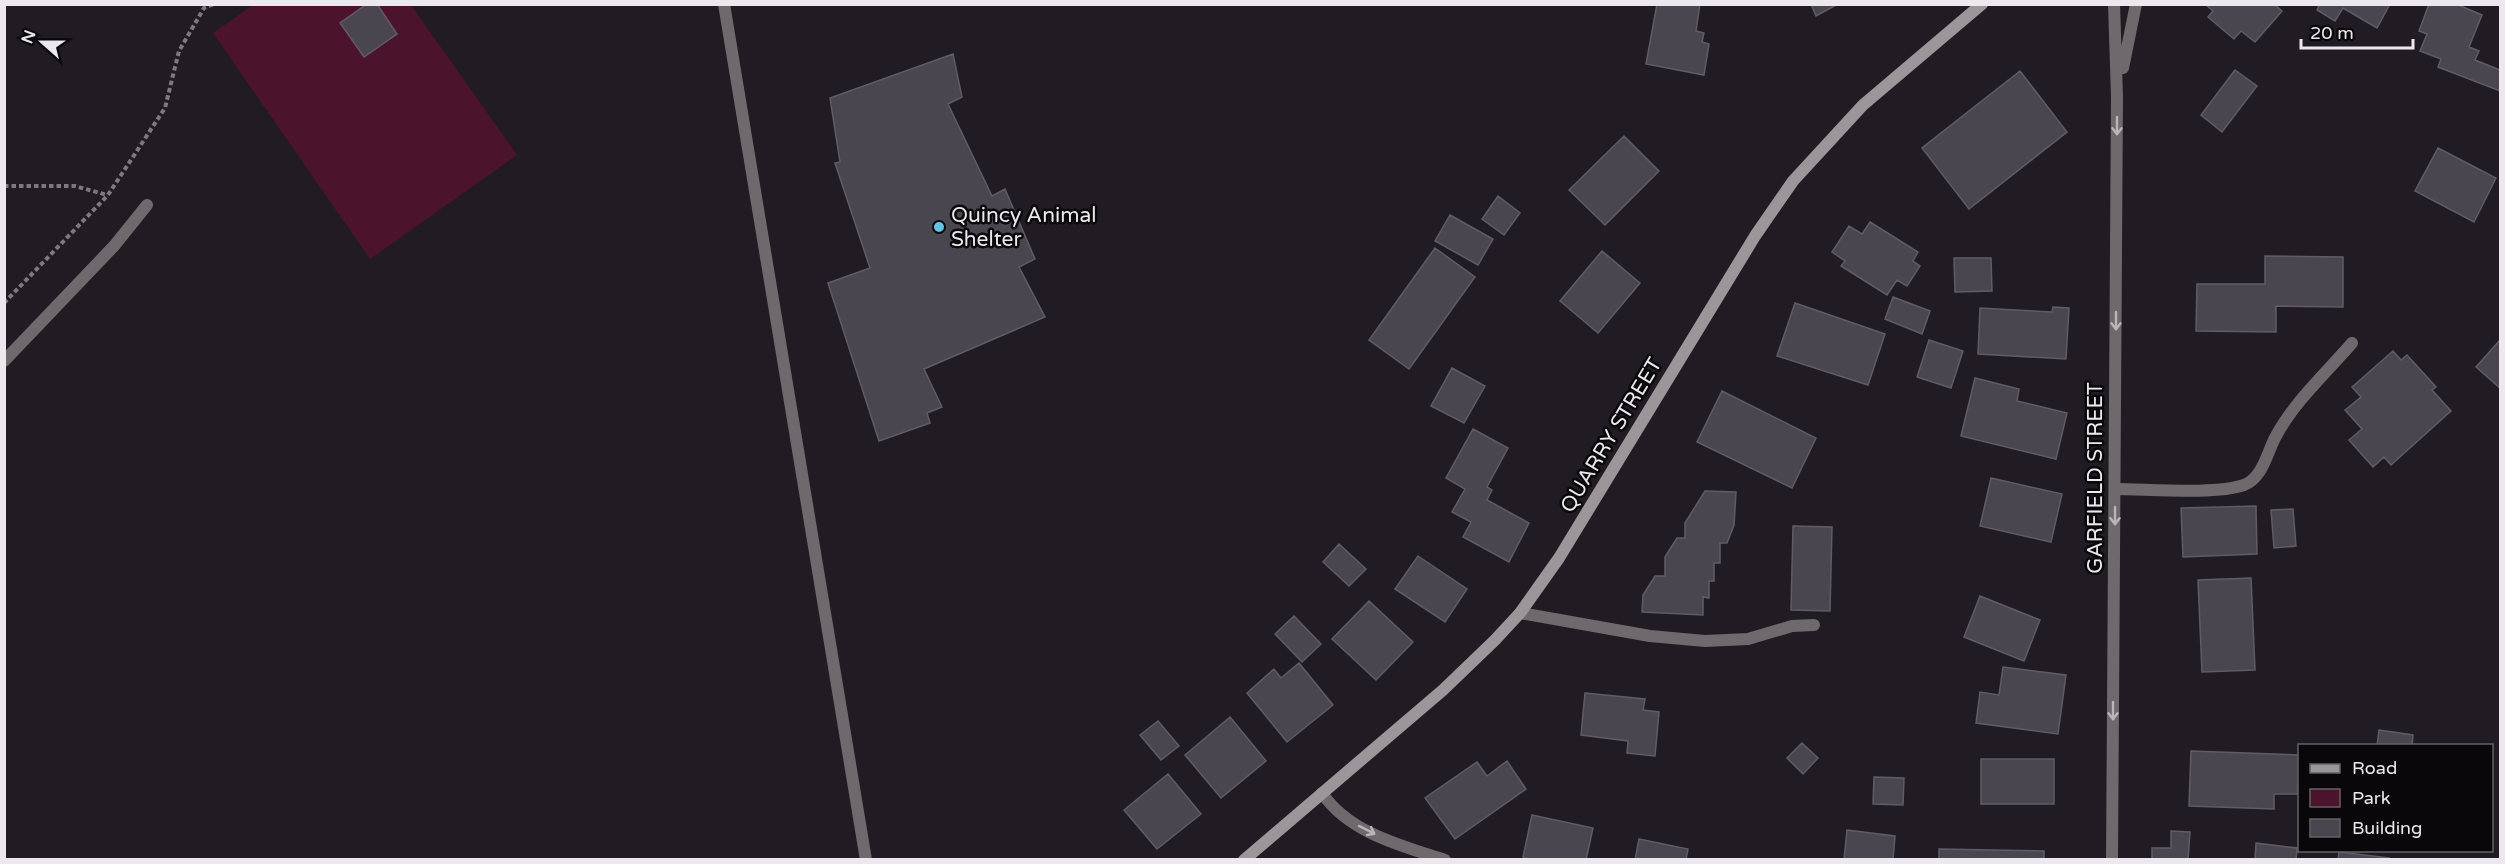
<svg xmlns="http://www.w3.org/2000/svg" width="2505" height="864" viewBox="0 0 2505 864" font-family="'Varela Round',sans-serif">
<rect width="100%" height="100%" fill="#211c23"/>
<!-- green -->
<path fill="#4b142c" d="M253,5h158l106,150 -147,104 -157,-226z"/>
<!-- building -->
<path fill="#49464f" stroke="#5f5c66" stroke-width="1.5" d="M367,4h10l20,30 -33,23 -24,-34z
M1657,4h43l-4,27 8,2 -2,9 7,2 -5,31 -58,-11z
M1811,4h27l-22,12z
M2205,4h69l8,7 -27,31 -14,-11 -7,8 -26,-22 5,-6z
M2320,4h70l-13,24 -34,-20 -8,13 -18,-11z
M2429,4h27l26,11 -13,32 10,4 -4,9 25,10v21l-62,-24 3,-8 -21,-8 7,-17 -8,-3z
M953,54l9,43 -14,7 44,92 13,-7 30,70 -16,8 26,50 -121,52 18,38 -15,6 3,10 -51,18 -51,-158 42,-15 -35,-105 5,-1 -10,-64z
M2235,70l22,16 -35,46 -21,-17z
M2020,71l47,61 -98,77 -47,-61z
M1624,136l35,35 -54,54 -36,-35z
M2438,148l58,30 -22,44 -59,-31z
M1498,196l22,17 -16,22 -22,-16z
M1450,215l43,24 -15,26 -43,-24z
M1870,222l48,30 -5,9 7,5 -13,20 -10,-6 -10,15 -46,-29 4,-5 -13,-9 17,-26 13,8z
M1435,248l40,29 -66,92 -40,-29z
M1602,251l38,32 -42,50 -38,-32z
M2265,256l78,1v50l-67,-1v26l-80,-1 1,-47h68z
M1954,258h37l1,33 -37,1z
M1893,297l37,14 -8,23 -37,-15z
M1795,303l90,31 -17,51 -91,-29z
M2053,307l16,1 -3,51 -88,-5 2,-46 72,4z
M1929,340l34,11 -12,37 -34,-11z
M2500,340v48l-24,-21z
M2393,351l8,9 6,-5 29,32 -4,3 19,21 -60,54 -7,-8 -11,10 -24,-27 13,-11 -17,-19 16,-13 -9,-10z
M1452,368l33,18 -21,37 -33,-17z
M1975,378l44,11 -2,12 50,12 -11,46 -95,-23z
M1722,391l94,47 -24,50 -95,-46z
M1473,429l35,19 -21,39 5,3 -5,10 42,23 -20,39 -46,-25 8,-15 -19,-10 13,-23 -19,-11z
M1991,478l71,16 -11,48 -71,-16z
M1705,491l31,1 -2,33 -7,18h-7v20h-6v18h-5v17l-6,-1v18l-61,-3 1,-17 12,-19h10v-19l12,-19h8v-15z
M2256,506l1,48 -74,3 -2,-49z
M2293,509l3,37 -22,2 -3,-38z
M1793,526l39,1 -2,84 -39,-1z
M1339,544l27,25 -17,17 -26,-24z
M1418,556l49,33 -22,33 -50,-33z
M2251,578l4,92 -53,2 -4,-92z
M1980,596l60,24 -16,41 -60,-24z
M1369,601l44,41 -37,38 -44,-41z
M1294,616l27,28 -19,18 -27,-28z
M1299,663l34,42 -46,37 -40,-49 27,-24 7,9z
M2003,667l63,8 -8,59 -82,-11 4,-31 19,3z
M1585,693l60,6 -2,11 16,2 -4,44 -28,-3 1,-12 -47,-6z
M1230,717l36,44 -45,37 -36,-43z
M1158,721l21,25 -18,14 -21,-25z
M2379,730l34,5 -1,11h-35z
M1802,743l16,15 -15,16 -16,-16z
M2191,751l108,4 -1,39h-24v15l-85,-3z
M1981,759h73v45h-73z
M1507,761l19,28 -71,50 -30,-41 52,-36 10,14z
M1168,774l33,40 -44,35 -33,-39z
M1874,777l30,1 -1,27 -30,-1z
M1532,815l61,13 -7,32h-53l-10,-3z
M1847,830l48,6 -2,24h-49z
M2171,831l19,1 -2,28h-36v-12h19z
M1639,839l49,10 -2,11h-51z
M2256,843l41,5 -1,12h-41z
M1939,849l105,2v9h-105z
M2339,852l50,6v2h-51z"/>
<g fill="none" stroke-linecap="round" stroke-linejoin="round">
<!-- path -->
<path stroke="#7e797f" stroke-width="4" stroke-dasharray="4.5 3" stroke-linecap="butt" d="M4,186h71l32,9
M4,303l104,-108 57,-87 14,-57 25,-43 10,-4"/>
<!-- lane -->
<path stroke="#6e696c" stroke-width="12" d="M724,4l142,856
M4,361l110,-115 33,-41
M2115,489c33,0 100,6 129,-4 19,-7 23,-33 32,-49 19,-35 50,-63 76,-93
M1520,613l130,23 55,5 43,-2 44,-13 22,-1"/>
<!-- street -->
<path stroke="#6e696c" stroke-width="12" d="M2123,68l13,-64
M1322,793c27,40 80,53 123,67
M2112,860l5,-763 -3,-93"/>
<!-- secondary -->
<path stroke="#9c9599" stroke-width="12" d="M1244,860l199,-170 52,-50 25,-27 39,-55 196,-322 38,-55 70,-76 119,-101"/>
</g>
<!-- one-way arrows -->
<defs><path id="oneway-shaft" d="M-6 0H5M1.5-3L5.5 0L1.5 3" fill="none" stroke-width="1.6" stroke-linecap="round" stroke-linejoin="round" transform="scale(1.5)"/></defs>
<g stroke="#bab5b9">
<use href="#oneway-shaft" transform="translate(2117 126) rotate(90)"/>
<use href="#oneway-shaft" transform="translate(2116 321) rotate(90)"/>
<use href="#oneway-shaft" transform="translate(2115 516) rotate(90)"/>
<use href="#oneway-shaft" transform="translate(2113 711) rotate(90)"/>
<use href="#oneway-shaft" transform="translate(1367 830) rotate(27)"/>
</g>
<!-- markers -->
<circle fill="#5bc7e7" stroke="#09070a" stroke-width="2" cx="939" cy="227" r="6"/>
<g text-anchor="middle" stroke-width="5" stroke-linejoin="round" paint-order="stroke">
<!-- poi labels -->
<g font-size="21" fill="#ece8ed" stroke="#09070a" text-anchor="start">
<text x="951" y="222">Quincy Animal<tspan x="951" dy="24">Shelter</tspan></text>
</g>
<!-- street labels -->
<g font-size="21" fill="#ece8ed" stroke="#09070a">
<text transform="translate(1611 435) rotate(-59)" y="7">QUARRY STREET</text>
<text transform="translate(2095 478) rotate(-90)" y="7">GARFIELD STREET</text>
</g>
</g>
<!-- border -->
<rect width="2505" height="864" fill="none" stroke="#ece8ed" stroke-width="12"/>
<!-- legend -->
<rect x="2298" y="744" width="195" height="108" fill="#09070a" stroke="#646165" stroke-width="1.5"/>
<rect x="2310" y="764" width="30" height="9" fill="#9c9599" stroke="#646165" stroke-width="1.5"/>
<text x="2352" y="774" font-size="18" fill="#ece8ed">Road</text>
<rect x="2310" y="789" width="30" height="18" fill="#4b142c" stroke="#646165" stroke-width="1.5"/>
<text x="2352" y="804" font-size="18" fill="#ece8ed">Park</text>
<rect x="2310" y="819" width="30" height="18" fill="#49464f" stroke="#646165" stroke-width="1.5"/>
<text x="2352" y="834" font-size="18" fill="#ece8ed">Building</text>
<!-- north arrow -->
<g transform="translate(42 42) rotate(291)" stroke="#09070a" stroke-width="4.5" paint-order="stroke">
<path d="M0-4.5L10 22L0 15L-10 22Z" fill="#ece8ed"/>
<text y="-9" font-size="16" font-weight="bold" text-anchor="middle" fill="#ece8ed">N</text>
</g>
<!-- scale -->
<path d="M2301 39v9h112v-9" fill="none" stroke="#ece8ed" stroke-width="3"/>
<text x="2310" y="39" font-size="18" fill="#ece8ed" stroke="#09070a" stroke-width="4.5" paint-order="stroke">20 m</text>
</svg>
